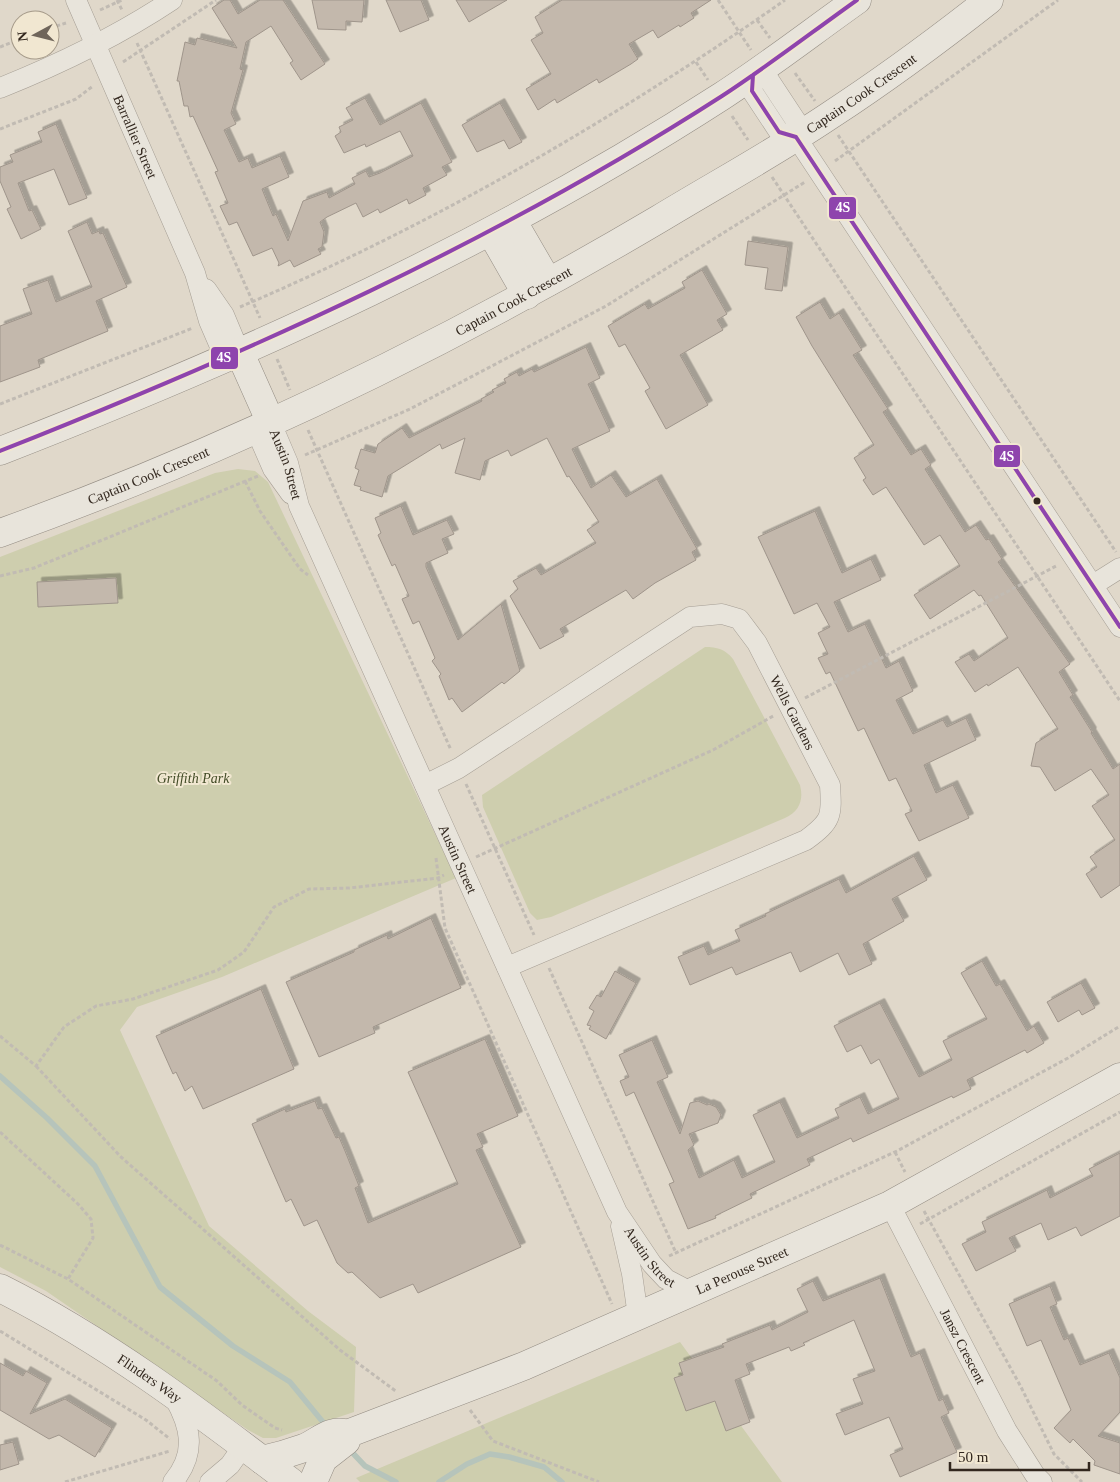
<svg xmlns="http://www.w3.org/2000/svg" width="1120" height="1482" viewBox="0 0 1120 1482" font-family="Georgia,serif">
<defs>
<filter id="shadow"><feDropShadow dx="4.5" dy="-4.5" stdDeviation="0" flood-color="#0004"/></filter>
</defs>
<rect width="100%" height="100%" fill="#e0d8ca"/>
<!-- green -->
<path fill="#ceceae" d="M238,469l17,2 13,11 188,396 -234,99 -85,30 -17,23 89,196 99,85 48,36 -2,65 -78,26h-13l-15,-8 -202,-139 -46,-24v-710l215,-84z
M705,647c12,0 20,2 28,12l67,126c4,15 -1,27 -15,33l-234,99 -14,3 -7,-7 -47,-106 -1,-12z
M680,1342l102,140h-422l-4,-4z"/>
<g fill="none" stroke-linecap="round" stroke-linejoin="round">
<!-- stream -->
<path stroke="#b6c4bb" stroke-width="5.5" d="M0,1076l47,42 48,48 65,121 73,59 57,36 37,45
M348,1448l17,18 31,16
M439,1482l28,-18 23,-10 19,3 35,10 18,15"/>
</g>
<!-- building -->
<path fill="#c3b8ac" stroke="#9f958b" filter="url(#shadow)" d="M224,0h6l8,14 22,-14h23l42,64 -24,16 -11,-17 3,-2 -22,-35 -25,16 -6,27 3,1 -12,43 5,11 -12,6 15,32 9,-4 4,10 28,-12 9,21 -27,12 11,27 3,-2 12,27 15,-40 24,-9 2,6 26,-14 -3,-6 14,-7 3,6 11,-4 33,-17 -13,-25 -34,16 -1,-3 -21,9 -9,-17 6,-4 -2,-5 14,-7 -7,-12 19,-10 15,27 41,-22 31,59 -10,5 5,8 -24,13 3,7 -17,9 -2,-5 -27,14 -2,-4 -15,8 -7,-14 -29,14 -7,5 4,10 -2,15 -4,2 3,5 -27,13 -4,-7 -12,6 1,-3 -7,-15 -19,8 -16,-34 -8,3 -9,-19 8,-3 -13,-31 3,-1 -25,-55 -3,1 -2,-11h-4l-5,-25h-2l8,-39 10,3 2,-7 40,10 -25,-40z
M312,0h52l-2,22 -16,-1v9l-28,-1z
M386,0h35l8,20 -29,12z
M456,0h51l-38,22z
M562,0h149l-20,13 3,5 -14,9 -1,-2 -21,13 -5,-8 -24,14 9,15 -7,5 -32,19 -2,-4 -40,24 -2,-4 -17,11 -12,-21 25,-15 -20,-34 12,-7 -8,-16z
M500,103l22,39 -13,7 -5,-9 -27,12 -15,-27z
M56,124l31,74 -18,7 -15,-36 -36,14 11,28 3,-1 9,19 -20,10 -14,-30 4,-2 -11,-26v-14l13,-5 -3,-7 32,-13 -4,-10z
M87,222l5,12 7,-3 1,3 3,-1 24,54 -31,14 12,30 -70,29 2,7 -40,15v-56l32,-12 -9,-25 25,-9 8,22 36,-15 -24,-56z
M748,241l40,6 -6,44 -17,-2 3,-21 -23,-3z
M702,270l25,44 -10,6 6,10 -43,25 28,50 -42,24 -21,-38 5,-3 -25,-44 -6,3 -11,-21 37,-22 3,5 37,-21 -3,-6z
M820,302l10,17 9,-6 23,37 -9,5 35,54 -5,3 28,43 10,-6 10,16 -6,4 40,63 11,-7 10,15 3,-1 13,20 -4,3 72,102 -11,8 14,23 -3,2 22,35 -1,1 22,36 7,-5v121l-19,13 -15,-24 11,-7 -7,-10 25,-17 -23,-34 17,-11 -18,-26 -36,22 -15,-24 -9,-1 5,-23 22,-14 -40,-62 -30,19 -1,-2 -12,8 -20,-30 14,-8 5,7 34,-23 -27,-43 -2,1 -5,-6 -44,29 -16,-24 46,-29 -20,-31 -16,10 -38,-58 -13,8 -10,-15 3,-2 -12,-20 20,-13 -62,-99 -16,-29z
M586,347l14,31 -12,6 22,47 -38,18 19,39 20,-13 15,22 31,-18 40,70 -5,3 4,8 -41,23 -22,16 -7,-9 -66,39 4,7 -24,13 -30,-53 8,-7 -5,-8 23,-13 5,7 55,-32 -9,-13 12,-8 -30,-46 -2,1 -20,-39 -36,18 -3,-6 -23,11 -5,19 -25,-7 10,-35 -23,11 -2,-5 -52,32 -6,21 -22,-7 1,-3 -7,-2 5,-15 -4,-2 6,-19 14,4 3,-9 24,-16 7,10 73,-37 -1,-2 13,-7 -2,-2 14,-7 -2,-4 13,-7 2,4 13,-7 2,3z
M401,506l12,29 34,-15 7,14 -12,5 6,14 -22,10v4l32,73 43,-36 19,67 -16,13 -2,-2 -40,30 -10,-14 -3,2 -10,-24 2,-2 -9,-13 3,-3 -16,-37 -6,3 -11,-25 7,-3 -14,-32 -3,2 -14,-31 3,-2 -6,-15z
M815,511l27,62 29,-14 10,21 -47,22 14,30 17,-8 21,44 13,-7 14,30 -17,9 17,34 30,-14 4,7 19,-9 10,22 -52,25 12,28 17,-8 16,33 -50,23 -14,-27 7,-3 -16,-33 -7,3 -25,-53 -6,3 -28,-59 -4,2 -8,-16 10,-4 -10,-21 12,-6 -13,-24 -23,11 -36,-77z
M116,578l2,25 -80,4 -1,-25z
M914,856l13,24 -35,19 12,22 -41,23 9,20 -23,11 -11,-22 -38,19 -9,-20 -55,23 -4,-8 -42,18 -12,-28 26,-11 4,9 32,-14 -5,-11 31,-14 -1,-2 74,-35 7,14z
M431,918l30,70 -88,39 2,6 -56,24 -33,-75 68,-30v-2l33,-15 1,4z
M982,961l14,25 4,-2 27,47 7,-5 10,17 -17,10 -2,-3 -58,30 4,9 -18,9 -1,-2 -99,46 -2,-4 -44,21 3,6 -60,29 2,4 -37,18 1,2 -28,11 -19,-45 5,-2 -40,-90 -8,4 -6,-15 9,-4 -10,-22 33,-15 16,37 -11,5 23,52 10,-31 8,-2 9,4 2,-1 7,3 5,8 -3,8 -29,11 5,11 -6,5 11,28 35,-18 8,18 33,-16 -22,-47 27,-13 17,36 42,-20 -4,-9 25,-12 8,17 31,-15 -20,-40 -8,5 -10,-19 -14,7 -13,-26 46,-23 39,74 33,-17 -9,-19 44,-22 -26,-46z
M615,971l21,12 -30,56 -17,-10 2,-3 -4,-1 7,-14 -5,-3 8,-13 4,2z
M1081,983l14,25 -13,7 -3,-5 -21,12 -11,-20z
M261,989l33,80 -91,40 -11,-23 -7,5 -9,-19 -3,2 -17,-38z
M485,1039l33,77 -41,18 6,13 -7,3 45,97 -103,46 -5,-9 -33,14 -28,-26 -4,1 -11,-10 -20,-43 -13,6 -13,-27 -5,3 -34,-78 33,-15 1,3 29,-11 3,8 4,-1 14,30 3,-1 6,14 14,35 -4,2 13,35 90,-39 -50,-112z
M1120,1153v63l-39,20 -5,-9 -28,13 -7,-17 -32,15 7,13 -40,20 -14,-27 24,-12 -4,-10 65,-32 3,8 43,-22 -4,-7z
M880,1278l31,79 9,-4 19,48 4,-2 6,14 -8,4 16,35 -57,25 -10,-22 13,-6 -14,-32 -44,18 -9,-21 27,-10 -10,-25 22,-8 -21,-51 -51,23 2,2 -14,6 -2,-4 -43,17 4,10 -15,6 15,42 -24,9 -11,-30 -29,10 -12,-33 9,-3 -4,-12 45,-16 -2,-3 48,-19 2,5 36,-18 -11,-23 16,-8 10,20z
M1050,1286l7,18 -7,3 14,33 4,-2 12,27 29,-12 11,25v34l-22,24 22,7v31l-26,-9 1,-4 -22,-22 -3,4 -16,-15 17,-18 -30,-70 -14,6 -18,-42z
M0,1363l23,13 3,-5 21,12 -17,31 35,-15 47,29 -17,29 -36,-22 -10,4 -49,-29z
M13,1442l6,22 -19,6v-25z"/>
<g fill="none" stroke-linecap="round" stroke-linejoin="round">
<defs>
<g id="street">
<path id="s1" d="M76,0l119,273 14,48 16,37"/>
<path d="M0,88c60,-24 118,-52 172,-88"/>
<path d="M796,137l-17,-5 -27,-41 1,-16 16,5 27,41v16l324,490"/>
<path d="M206,289l18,26 15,36"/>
<path id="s2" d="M271,423l17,40 11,43 318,706 35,52 14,15 25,13"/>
<path d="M256,430l17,39 18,25"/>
<path d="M1093,585l27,-17"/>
<path id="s3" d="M425,785l34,-17 231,-151 32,-3 17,5 18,24 73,142c2,31 2,36 -24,55l-299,127"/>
<path id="s4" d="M890,1205l117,226 28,44 7,7"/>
<path d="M621,1226l11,48 6,42"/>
<path d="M173,1482c24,-29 18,-55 1,-85"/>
<path d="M210,1482l20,-17 14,-20"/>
</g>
<g id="secondary">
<path d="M512,220l36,62"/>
<path d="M491,232l36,63"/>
<path d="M239,351l32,72"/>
<path d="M0,451c250,-97 496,-209 722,-355 46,-30 90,-64 135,-96"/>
<path id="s5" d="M0,533c229,-82 449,-190 659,-314 56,-34 115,-66 170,-103 55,-36 108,-75 160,-116"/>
<path id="s6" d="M0,1288c104,52 198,123 291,194"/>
<path id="s7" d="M262,1460c14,-3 28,-7 42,-12 15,-6 26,-20 43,-14l177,-68 366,-161 230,-128"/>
<path d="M313,1482l10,-23 23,-18 1,-6"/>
</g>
</defs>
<!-- street casing -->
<use href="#street" stroke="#a59e94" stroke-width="21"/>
<!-- secondary casing -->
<use href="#secondary" stroke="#948d84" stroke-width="29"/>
<!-- path -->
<path stroke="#c1bbb3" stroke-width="3" stroke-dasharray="4 2.5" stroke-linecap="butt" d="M117,0l5,10
M718,0l33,50
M100,10l22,-10
M757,20l13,18
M50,28l16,-5
M137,43l123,275
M0,47l20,-8
M123,62l93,-62
M696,62l12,18
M795,73l20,28
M732,116l16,24
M0,129l76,-30 17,-13
M838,135l278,417
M835,161l223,-161
M772,177l348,524
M240,307c192,-82 374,-187 545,-307
M277,359l13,31
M0,404l193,-76
M308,430l143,320
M305,455l105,-46 196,-103 199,-124
M245,481l15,30 40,58 8,6
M0,576l34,-8 224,-92
M805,698l253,-133
M466,784l68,151
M476,857l237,-107 62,-35
M436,858l9,70 167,376
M549,968l127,285
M0,1036l36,30 28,-39 32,-21 37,-7 85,-29 26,-18 30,-45 35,-18 40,-1 89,-10 6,-3
M36,1066l85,91 219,193 57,42
M0,1132l78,72 13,15 2,19 -25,41
M895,1152l10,20
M924,1211l97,176 33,67 28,28
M920,1224l200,-112
M0,1245l68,34 149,102 25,24 33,23 7,2
M669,1256l228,-105 171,-93 52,-32
M0,1331l146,89 24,19
M470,1410l23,31 106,41
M65,1482l105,-31"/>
<!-- street -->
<use href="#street" stroke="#e8e4db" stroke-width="20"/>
<!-- secondary -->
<use href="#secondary" stroke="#e8e4db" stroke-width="28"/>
<defs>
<path id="bus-1" d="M753,75l-1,16 27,41 17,5 324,490
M0,451c250,-99 495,-209 722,-355 46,-30 90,-64 135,-96"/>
</defs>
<!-- bus-1 casing -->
<use href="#bus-1" stroke="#f1e7d1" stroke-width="8"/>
<!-- bus-1 -->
<use href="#bus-1" stroke="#8e44ad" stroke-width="4"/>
</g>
<!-- markers -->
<circle fill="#32271e" stroke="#f1e7d1" stroke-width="2" cx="1037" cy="501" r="4.5"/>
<g text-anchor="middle" stroke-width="4" stroke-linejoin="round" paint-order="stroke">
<!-- street labels -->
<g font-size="14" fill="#32271e" stroke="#f1e7d1">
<text dy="5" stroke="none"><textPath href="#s5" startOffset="969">Captain Cook Crescent</textPath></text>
<text dy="5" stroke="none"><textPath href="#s1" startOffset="149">Barrallier Street</textPath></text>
<text dy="5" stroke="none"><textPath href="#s5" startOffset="564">Captain Cook Crescent</textPath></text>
<text dy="5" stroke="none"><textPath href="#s2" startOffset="44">Austin Street</textPath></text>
<text dy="5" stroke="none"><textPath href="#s5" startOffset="159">Captain Cook Crescent</textPath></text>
<text dy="5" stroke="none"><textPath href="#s3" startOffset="472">Wells Gardens</textPath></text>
<text dy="5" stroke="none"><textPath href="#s2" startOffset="475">Austin Street</textPath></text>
<text dy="5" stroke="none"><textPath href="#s2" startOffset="918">Austin Street</textPath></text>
<text dy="5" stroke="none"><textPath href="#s7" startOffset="518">La Perouse Street</textPath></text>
<text dy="5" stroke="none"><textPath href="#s4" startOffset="159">Jansz Crescent</textPath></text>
<text dy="5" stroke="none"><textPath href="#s6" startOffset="175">Flinders Way</textPath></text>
</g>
<!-- park labels -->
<g font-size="14" font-style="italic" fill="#434c27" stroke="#f1e7d1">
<text x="193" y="783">Griffith Park</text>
</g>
</g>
<g stroke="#f1e7d1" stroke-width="2">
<rect x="828" y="196" width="29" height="24" rx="5" fill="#8e44ad"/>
<rect x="210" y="346" width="29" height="24" rx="5" fill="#8e44ad"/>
<rect x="993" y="444" width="28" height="24" rx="5" fill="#8e44ad"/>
</g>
<g font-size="14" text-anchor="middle" font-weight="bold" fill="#fff">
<text x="843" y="212">4S</text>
<text x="224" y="362">4S</text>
<text x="1007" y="461">4S</text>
</g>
<!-- north arrow -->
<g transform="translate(35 35) rotate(263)"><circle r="24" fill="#f1e7d1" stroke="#a59a89"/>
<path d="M0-4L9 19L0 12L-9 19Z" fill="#6f655a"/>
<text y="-8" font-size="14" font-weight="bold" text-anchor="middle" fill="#32271e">N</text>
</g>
<!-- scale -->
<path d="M950 1462v8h139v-8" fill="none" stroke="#32271e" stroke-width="2.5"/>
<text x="958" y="1462" font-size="15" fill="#32271e" stroke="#f1e7d1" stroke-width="4" paint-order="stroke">50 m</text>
</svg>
